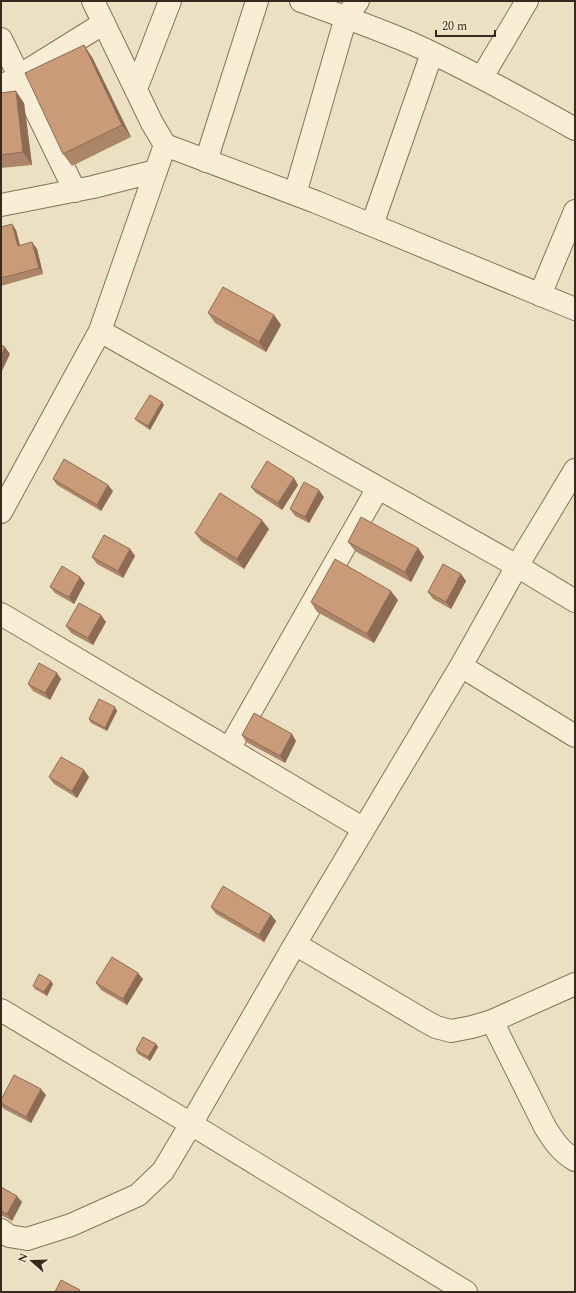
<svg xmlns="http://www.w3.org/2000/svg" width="576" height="1293" viewBox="0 0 576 1293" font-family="Spectral,serif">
<rect width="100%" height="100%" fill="#ece0c2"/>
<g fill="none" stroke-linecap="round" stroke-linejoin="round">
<defs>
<path id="minor" d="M301,1c38,14 75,27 112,43 55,25 109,55 162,85
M1,39l74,152
M482,77l45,-76
M1,87l103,-64
M136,89l34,-88
M165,145l151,57 259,107
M206,161l51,-160
M295,194l51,-177 12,-16
M1,205l92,-18 63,-16
M372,225l60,-172
M540,295l35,-84
M100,331l417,235 58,35
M1,512l99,-181 65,-186 -13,-22 -59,-122
M1,614l363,215
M461,666l114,70
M229,749l149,-261
M295,944l130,77 11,6 15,4 21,-4 20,-6 83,-37
M1,1010l190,114 275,168
M492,1021l53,106c8,13 16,25 30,33
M1,1230l8,6 18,3 44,-14 67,-30 25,-24 28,-47 104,-180 166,-278 56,-100 58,-96"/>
</defs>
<!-- minor casing -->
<use href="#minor" stroke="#86715a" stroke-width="24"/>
<!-- minor -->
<use href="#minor" stroke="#f8edd5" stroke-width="22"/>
</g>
<!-- wall -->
<path fill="#ad8568" d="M92,57l39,80 -59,29 -9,-12z
M1,93l23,10 8,62 -31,3z
M1,227l15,3 4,16 17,3 6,25 -42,12z
M208,313l66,2 7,10 -15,27 -51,-29z
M164,405l-14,25 -12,-8 -3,-3z
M53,479l60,12 -12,20 -44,-26z
M298,485l-16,25 -26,-17 -5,-6z
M324,497l-15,26 -14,-7 -5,-7z
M269,529l-25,40 -42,-27 -7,-9z
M348,542l70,6 6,9 -13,25 -56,-31z
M130,549l5,7 -12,22 -26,-14 -5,-7z
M461,574l5,7 -15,28 -18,-10 -5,-7z
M85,583l-11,21 -19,-11 -5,-6z
M398,600l-24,43 -57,-31 -6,-10z
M106,622l-13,23 -22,-12 -5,-7z
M61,679l-11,21 -17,-9 -5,-7z
M115,707l2,4 -10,20 -16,-8 -2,-4z
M242,735l54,6 -11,22 -39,-21z
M49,777h40l-12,21 -23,-14z
M211,907l60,8 5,6 -12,21 -48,-28z
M143,979l-16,26 -26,-15 -5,-7z
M53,984l-6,12 -12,-7 -2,-3z
M156,1044l2,3 -8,14 -12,-7 -2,-4z
M46,1095l-15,28 -27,-14 -3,-4v-5z
M1,1187l21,15 -10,19 -11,-6z"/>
<!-- shaded-wall -->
<path fill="#8d6c55" d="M84,45l8,12 39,80 -9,-12z
M16,91l8,12 8,62 -9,-13z
M12,224l4,6 6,23 -4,-7z
M32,242l5,7 6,25 -4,-6z
M274,315l7,10 -15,27 -7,-10z
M5,347l5,7 -9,19v-17z
M162,402l2,3 -14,25 -2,-4z
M294,478l4,7 -16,25 -4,-7z
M108,485l5,6 -12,20 -4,-6z
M319,490l5,7 -15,26 -4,-6z
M262,520l7,9 -25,40 -7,-10z
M418,548l6,9 -13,25 -6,-10z
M130,549l5,7 -12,22 -5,-7z
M461,574l5,7 -15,28 -5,-7z
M80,577l5,6 -11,21 -5,-7z
M391,591l7,9 -24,43 -7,-9z
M101,615l5,7 -13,23 -5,-7z
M57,673l4,6 -11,21 -5,-7z
M115,707l2,4 -10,20 -2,-3z
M292,734l4,7 -11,22 -5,-7z
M84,770l5,7 -12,21 -5,-7z
M271,915l5,6 -12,21 -5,-7z
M138,973l5,6 -16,26 -4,-6z
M51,981l2,3 -6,12 -3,-4z
M156,1044l2,3 -8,14 -2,-4z
M41,1089l5,6 -15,28 -5,-6z
M17,1196l5,6 -10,19 -5,-7z"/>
<!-- building -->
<path fill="#c99b79" stroke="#8d6c55" d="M84,45l38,80 -59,29 -38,-81z
M16,91l7,61 -22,3v-62z
M12,224l6,22 14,-4 7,26 -38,10v-51z
M223,287l51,28 -15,27 -51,-29z
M1,345l4,2 -4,9z
M150,395l12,7 -14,24 -13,-7z
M64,459l44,26 -11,20 -44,-26z
M267,461l27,17 -16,25 -27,-16z
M304,482l15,8 -14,27 -15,-8z
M220,493l42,27 -25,39 -42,-26z
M361,517l57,31 -13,24 -57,-30z
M104,535l26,14 -12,22 -26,-14z
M335,559l56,32 -24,43 -56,-32z
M443,564l18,10 -15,28 -18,-10z
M62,566l18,11 -11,20 -19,-10z
M79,603l22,12 -13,23 -22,-12z
M39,663l18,10 -12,20 -17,-9z
M99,699l16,8 -10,21 -16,-9z
M254,713l38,21 -12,22 -38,-21z
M61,757l23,13 -12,21 -23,-14z
M223,886l48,29 -12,20 -48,-28z
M112,957l26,16 -15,26 -27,-16z
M39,974l12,7 -7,11 -11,-6z
M143,1037l13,7 -8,13 -12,-7z
M14,1075l27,14 -15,28 -25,-14v-3z
M1,1187l16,9 -10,18 -6,-3z
M61,1280l19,10 -1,2h-24z"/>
<!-- border -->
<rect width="576" height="1293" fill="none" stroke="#362a1e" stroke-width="4"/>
<!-- north arrow -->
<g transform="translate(32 1261) rotate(290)" stroke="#f4ead2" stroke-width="3" paint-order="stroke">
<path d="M0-3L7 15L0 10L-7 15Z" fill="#362a1e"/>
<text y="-6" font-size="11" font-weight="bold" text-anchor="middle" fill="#362a1e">N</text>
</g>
<!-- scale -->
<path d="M436 30v6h59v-6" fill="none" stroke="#362a1e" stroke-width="2"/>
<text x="442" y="30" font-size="12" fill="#362a1e" stroke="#f4ead2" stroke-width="3" paint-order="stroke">20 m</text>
</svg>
